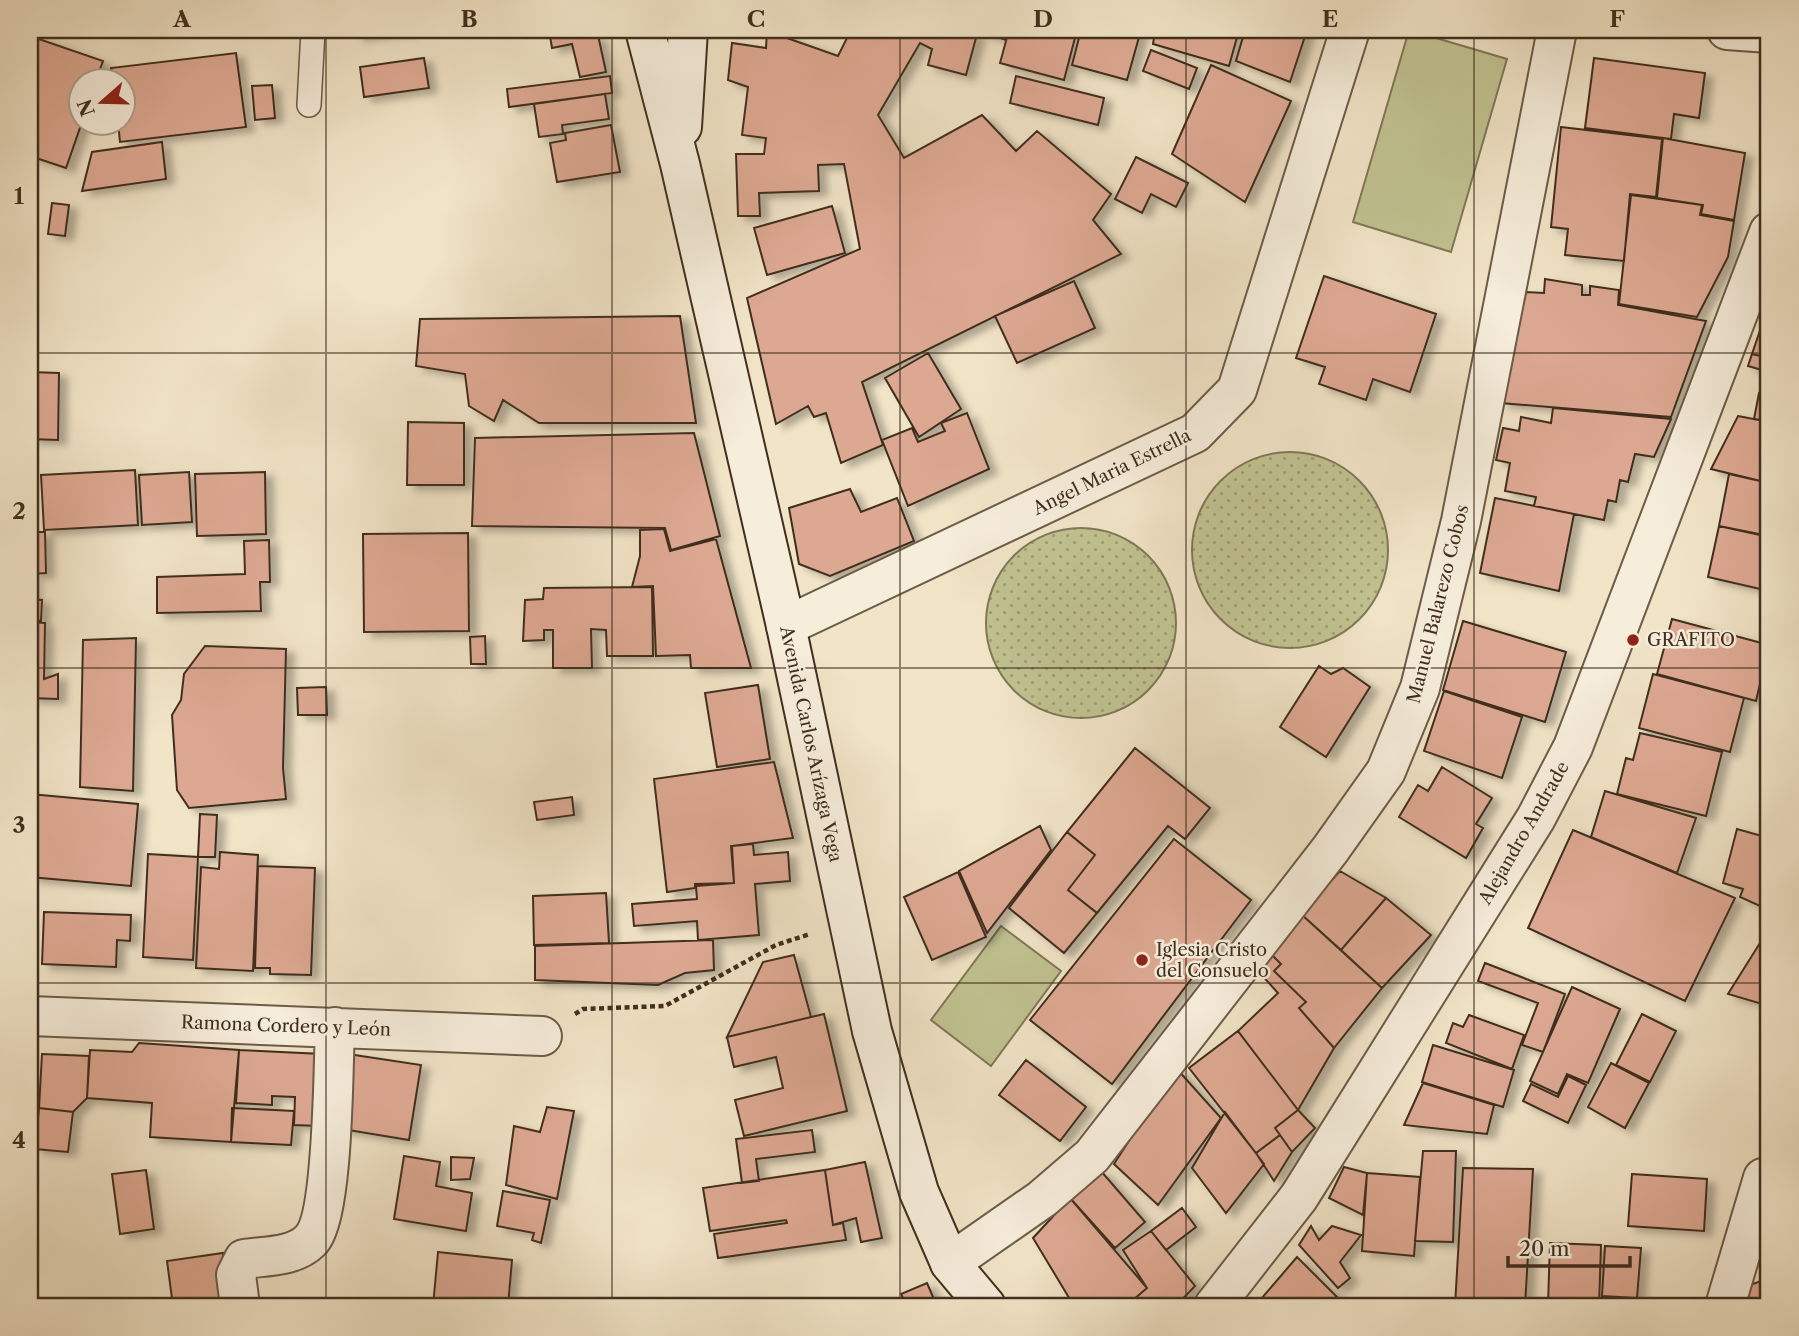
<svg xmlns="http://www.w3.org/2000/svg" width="1799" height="1336" viewBox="0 0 1799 1336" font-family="'Libre Caslon Text',serif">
<defs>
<pattern id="green-dots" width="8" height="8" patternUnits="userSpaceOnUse" patternTransform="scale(1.75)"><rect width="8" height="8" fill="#c1c291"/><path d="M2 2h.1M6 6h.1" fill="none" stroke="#9e9e76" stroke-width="1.8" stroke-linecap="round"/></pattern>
<filter id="shadow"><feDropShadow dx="8" dy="4.5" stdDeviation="3.5" flood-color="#0004"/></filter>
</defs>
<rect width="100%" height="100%" fill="#f1e4c7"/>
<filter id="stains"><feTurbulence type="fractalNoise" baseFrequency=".00286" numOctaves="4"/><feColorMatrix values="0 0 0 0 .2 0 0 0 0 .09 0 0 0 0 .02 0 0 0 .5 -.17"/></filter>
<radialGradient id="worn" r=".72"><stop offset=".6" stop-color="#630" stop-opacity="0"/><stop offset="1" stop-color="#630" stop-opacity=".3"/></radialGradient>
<!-- green -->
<path fill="url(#green-dots)" stroke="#807858" stroke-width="2" d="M1192 550a98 98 0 1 1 196 0a98 98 0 1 1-196 0Z
M986 623a95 95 0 1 1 190 0a95 95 0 1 1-190 0Z"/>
<!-- pitch -->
<path fill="#c1c291" stroke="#807858" stroke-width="2" d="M1409,30l98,29 -56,193 -98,-30z
M1001,926l60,45 -70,95 -60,-46z"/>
<!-- building -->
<path fill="#dda892" stroke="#402f1e" stroke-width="2" filter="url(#shadow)" d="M355,30h55l-54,6z
M549,30h31l2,8 16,-3 8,37 -26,5 -8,-33 -20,4z
M851,30h108l18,4 -11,41 -38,-10 4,-16 -12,-6 -42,72 26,43 78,-43 34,36 21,-20 74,63 -18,26 28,34 -259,128 21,63 -42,18 -15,-50 -12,4 -6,-11 -32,18 -29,-126 113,-49 -16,-85 -26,1 1,26 -60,2 1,23h-22l-2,-62h28l2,-16 -24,-3 6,-48 -20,-7 4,-37 34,5 1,-17 71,25z
M977,30h31l-2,10z
M1009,30h68l-13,50 -64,-17z
M1081,30h60l-14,50 -55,-15z
M1155,30h84l-10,36 -76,-22z
M1245,30h62l-17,52 -54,-21z
M30,36l73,25 -7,19h-16l2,42 -16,46 -36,-12z
M1151,50l46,18 -8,21 -46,-18z
M236,53l10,74 -126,15 -2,-20h4v-42h-9l-2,-12z
M424,58l5,30 -65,9 -4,-30z
M1594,58l111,15 -6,45 -25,-4 -3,25 -86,-11z
M1211,65l80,36 -46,101 -73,-48z
M610,76l2,17 -103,14 -2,-18z
M1016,76l88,22 -6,27 -88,-22z
M272,85l3,33 -20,2 -3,-34z
M605,94l4,25 -47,6 1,9 -24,3 -5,-33z
M611,125l9,47 -63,10 -7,-39 16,-3 -1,-7z
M1561,127l101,12 -6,58 -26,-3 -6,67 -59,-6 3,-26 -17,-2z
M1663,138l82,15 -11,67 -33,-6 2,-9 -46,-7z
M162,142l4,37 -84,12 10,-39z
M1136,157l52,26 -12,24 -25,-13 -9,19 -27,-14z
M1631,195l71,10 -2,10 34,6 -6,36 -31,60 -78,-13z
M52,203l17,2 -4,31 -17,-2z
M832,206l13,47 -78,22 -13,-47z
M1324,276l112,38 -26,78 -37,-13 -7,21 -47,-16 6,-17 -29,-9z
M1545,279l37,6v10h8v-9l29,4 -1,15 88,16 -35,96 -170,-14 25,-111 18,1z
M1074,281l21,47 -78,35 -22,-47z
M1769,304v54l-17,-4z
M680,316l16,107h-157l-36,-23 -9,21 -25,-15 -4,-32 -49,-8 4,-47z
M928,353l33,56 -42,28 -34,-59z
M1752,354l17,4v14l-21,-6z
M30,372l29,1 -1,67 -28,-1z
M1759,393l10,2v26l-15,-2z
M1553,408l118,11 -17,38 -19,-3 -7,28 -8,-2 -4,22 -8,-2 -4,20 -70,-14 2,-9 -31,-6 5,-28 -14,-3 7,-32 16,3 2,-14 30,6z
M967,413l22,56 -81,37 -26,-66 30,-12 6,14 27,-11 -4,-8z
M1738,416l31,6v61l-58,-14z
M408,422l56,1v62h-57z
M694,433l26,103 -49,14 -6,-22 -193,-2 3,-88z
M135,470l3,55 -94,5 -3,-55z
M189,472l3,50 -50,3 -3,-50z
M265,472l1,62 -69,2 -2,-62z
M1729,474l40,9v53l-50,-10z
M850,489l11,23 36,-14 17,43 -84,35 -31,-12 -10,-56z
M1495,498l79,16 -15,77 -79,-18z
M1719,526l50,11v54l-61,-14z
M664,529l6,22 46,-12 35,129h-60l-1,-13 -34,1 -3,-70 -21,1 8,-31v-26z
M30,532h15l1,41 -16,1z
M468,533l1,98 -105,1 -1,-98z
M269,540l1,42h-10l1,29 -104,2v-36l88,-3 -1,-33z
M30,577h3v22l9,1 -1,21 -11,-1z
M652,587l1,69h-46l-1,-26 -15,-1 1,39h-39v-38h-9v10l-21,1 2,-41 18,-1 1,-11z
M1672,619l97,26 -13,56 -99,-27z
M1463,621l103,31 -21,70 -102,-32z
M30,622l15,1 -1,56 14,-5v25l-28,-1z
M485,636l1,28h-15l-1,-27z
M136,638l-3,153 -53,-4 3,-147z
M205,646l81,3 -3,119 3,31 -97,9 -12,-18 -5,-75 9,-15 3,-26z
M1319,666l12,8 12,-6 27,19 -44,70 -46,-30z
M1653,674l91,24 -14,54 -91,-24z
M758,685l12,74 -53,8 -12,-74z
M326,687l1,28h-29l-1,-27z
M1444,691l78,26 -20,61 -78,-27z
M1640,733l82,19 -16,64 -89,-22 9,-36 7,2z
M1135,748l75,60 -25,31 -17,-13 -71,87 -29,-23 27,-35 -28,-23z
M774,762l19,76 -62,8 3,37 -39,1v4l-28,4 -13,-113z
M1442,767l50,31 -16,26 7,4 -17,30 -67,-41 19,-32 10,6z
M1605,791l91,27 -19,55 -86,-36z
M30,794l108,10 -7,82 -101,-9z
M572,797l2,18 -37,5 -3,-18z
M200,814l17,1 -2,42h-17z
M1040,826l11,24 -64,83 -28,-62z
M1737,829l32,9v72l-29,-13 3,-8 -20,-6z
M1573,830l162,68 -50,103 -157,-73z
M1067,832l28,23 -27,35 29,23 -33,40 -55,-45z
M1174,839l77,61 -139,184 -82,-64z
M753,844l1,11 34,-3 2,29 -35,3 4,51 -61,5 -1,-19 -63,5 -2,-22 65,-5 -1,-13 38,-3 -2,-37z
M220,852l38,3 -5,116 -57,-3 5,-101 18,2z
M148,854l50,3 -5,103 -50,-3z
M258,866l57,2 -4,107 -41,-1v-6h-15z
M1340,871l46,27 -45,52 -40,-36z
M958,872l28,65 -54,23 -28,-63z
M606,893l3,50 -75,2 -1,-49z
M1386,898l45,37 -49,53 -41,-38z
M44,912l87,3 -1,26 -13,-1 -1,27 -74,-3z
M1301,914l81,74 -48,60 -35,-40 7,-6 -32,-31 7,-7 -12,-12z
M1765,935l4,2v69l-41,-12z
M713,940l1,30 -29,3 -27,12 -123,-5v-34z
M1269,952l12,12 -7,7 32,31 -7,6 35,40 -36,62 -60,-79 40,-38 -21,-23z
M794,955l17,62 -84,20 36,-75z
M1485,963l80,31 -22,58 -21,-7 16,-42 -60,-22z
M1572,987l48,22 -32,74 -21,-9 -9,20 -28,-13z
M824,1014l23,97 -103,25 -9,-36 48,-12 -7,-31 -42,10 -7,-30z
M1642,1014l34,17 -26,51 -34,-17z
M1469,1015l55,20 -12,34 -66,-26 7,-20 10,4z
M1238,1031l60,79 -23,18 5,7 -24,18 -67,-85z
M139,1043l100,7 -8,92 -81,-5 2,-34 -65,-5 3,-48 42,2z
M1433,1045l81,25 -11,37 -81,-25z
M239,1050l83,4 -3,72 -25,-1 1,-28 -23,-1v9l-36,-2z
M42,1054l47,2 -2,42 -14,14 -34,-4z
M348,1054l73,11 -12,75 -73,-12z
M1026,1060l60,47 -26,34 -61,-46z
M1611,1063l38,20 -24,45 -37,-21z
M1176,1068l45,50 -63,87 -44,-41z
M1568,1076l18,9 -18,38 -45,-22 8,-17 27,13z
M1423,1083l71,22 -7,29 -83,-9z
M547,1107l27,4 -17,88 -51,-14 8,-59 26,6z
M39,1108l34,4 -5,40 -33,-3z
M232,1108l62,3 -3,34 -60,-3z
M1298,1110l17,18 -23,24 -17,-24z
M1225,1112l39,52 -38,49 -34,-45z
M812,1130l3,22 -59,7 3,22 -17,2 -6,-44z
M1280,1135l12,17 -18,29 -18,-28z
M1423,1151h33l-3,91 -38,-1z
M404,1156l36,6 -4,24 36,7 -6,38 -72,-12z
M451,1157l23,1 -4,21 -19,1z
M865,1162l17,76 -21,4 -5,-24 -23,7 -8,-55z
M1344,1167l23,6 -4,42 -34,-17z
M1463,1168l70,1 -8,137h-70z
M146,1170l8,59 -34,5 -8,-60z
M825,1170l8,55 10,-2 3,17 -128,18 -4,-24 73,-11 -1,-3 -76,11 -7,-43z
M1101,1171l44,51 -30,26 -45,-50z
M1367,1173l53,4 -6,79 -52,-5z
M1632,1174l75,5 -3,52 -76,-5z
M503,1191l47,9 -9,43 -9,-3 2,-7 -37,-7z
M1070,1198l77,90 -21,18h-52l-41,-68z
M1182,1208l14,19 -30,23 -15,-19z
M1311,1226l8,14 13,-14 29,9 -21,27 10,16 -12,10 -39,-43z
M1151,1231l44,55 -19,20h-50l21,-18 -24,-38z
M1550,1243l51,2 -2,61 -51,-1z
M1605,1246l36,2 -4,50 -35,-2z
M438,1252l74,8 -4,46h-75z
M223,1253l8,53h-58l-6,-45z
M1297,1257l49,49h-91z
M1769,1278v28h-20l-7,-18z
M927,1283l9,21 -29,2 -6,-12z"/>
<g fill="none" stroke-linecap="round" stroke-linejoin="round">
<defs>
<path id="lane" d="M309,105l4,-75"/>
<path id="street" d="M1727,30l42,3
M786,626l409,-193 42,-43 113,-360
M30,1016l512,20
M950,1263l92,-64 50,-43 238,-306 56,-79 34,-83 41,-167 96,-491
M240,1306l-4,-31 8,-16c21,-3 50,-2 66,-18 24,-23 23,-174 25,-214
M1214,1306l85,-109 237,-379 37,-71 196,-515
M1725,1306l38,-128"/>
<path id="secondary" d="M645,30l35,134 106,462 86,405 47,161 31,71 36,43
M682,127l6,-97"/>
</defs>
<!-- lane casing -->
<use href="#lane" stroke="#6c5c48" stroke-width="26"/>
<!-- street casing -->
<use href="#street" stroke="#6c5c48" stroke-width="42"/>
<!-- secondary casing -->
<use href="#secondary" stroke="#402f1e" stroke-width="42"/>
<!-- path -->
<path stroke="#402f1e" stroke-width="4.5" stroke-dasharray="5 3.5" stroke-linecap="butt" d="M575,1014l8,-5 82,-3 111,-61 34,-11"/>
<!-- lane -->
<use href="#lane" stroke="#f6eddb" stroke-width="23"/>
<!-- street -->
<use href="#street" stroke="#f6eddb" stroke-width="38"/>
<!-- secondary -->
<use href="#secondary" stroke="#f6eddb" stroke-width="38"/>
</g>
<!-- grid -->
<path fill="none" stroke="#402f1e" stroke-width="2" stroke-opacity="0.55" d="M326,30v1276M612,30v1276M900,30v1276M1186,30v1276M1474,30v1276M30,353h1739M30,668h1739M30,983h1739"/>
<!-- markers -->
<g fill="#8f2418" stroke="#f6eddb" stroke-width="2.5">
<circle cx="1633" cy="640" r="7"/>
<circle cx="1142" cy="960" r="7"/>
</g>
<g text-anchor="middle" stroke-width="5" stroke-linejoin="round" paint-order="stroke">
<!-- street labels -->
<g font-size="18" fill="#402f1e" stroke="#f6eddb">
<text transform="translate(1112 472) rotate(-26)" y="6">Angel Maria Estrella</text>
<text transform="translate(1438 604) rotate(-76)" y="6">Manuel Balarezo Cobos</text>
<text transform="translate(811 744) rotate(78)" y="6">Avenida Carlos Arízaga Vega</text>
<text transform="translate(1524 833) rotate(-60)" y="6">Alejandro Andrade</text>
<text transform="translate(286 1026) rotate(2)" y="6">Ramona Cordero y León</text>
</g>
<!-- poi labels -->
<g font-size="18" fill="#402f1e" stroke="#f6eddb" text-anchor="start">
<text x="1647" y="646">GRAFITO</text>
<text x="1156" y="956">Iglesia Cristo<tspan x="1156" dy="21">del Consuelo</tspan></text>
</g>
</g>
<!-- margin -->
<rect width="1799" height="1336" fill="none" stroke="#f1e4c7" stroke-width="77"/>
<!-- north arrow -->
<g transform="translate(102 102) rotate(250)"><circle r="33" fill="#f6eddb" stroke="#ada18f" stroke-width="2"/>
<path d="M0-5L12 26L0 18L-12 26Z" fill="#8f2418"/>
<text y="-10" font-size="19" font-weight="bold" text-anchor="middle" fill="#402f1e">N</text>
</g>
<!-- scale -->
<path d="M1508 1256v10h122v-10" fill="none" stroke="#402f1e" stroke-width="3.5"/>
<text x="1519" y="1256" font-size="21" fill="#402f1e" stroke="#f6eddb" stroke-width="5" paint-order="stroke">20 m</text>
<rect x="38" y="38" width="1722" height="1260" fill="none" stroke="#402f1e" stroke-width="2.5"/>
<g font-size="23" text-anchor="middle" font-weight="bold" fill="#402f1e">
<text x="182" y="27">A</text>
<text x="469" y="27">B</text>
<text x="756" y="27">C</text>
<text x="1043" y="27">D</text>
<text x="1330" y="27">E</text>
<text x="1617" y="27">F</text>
<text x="19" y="204">1</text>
<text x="19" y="519">2</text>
<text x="19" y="833">3</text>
<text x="19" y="1148">4</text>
</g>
<rect width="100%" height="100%" filter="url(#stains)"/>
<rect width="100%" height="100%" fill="url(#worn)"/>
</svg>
